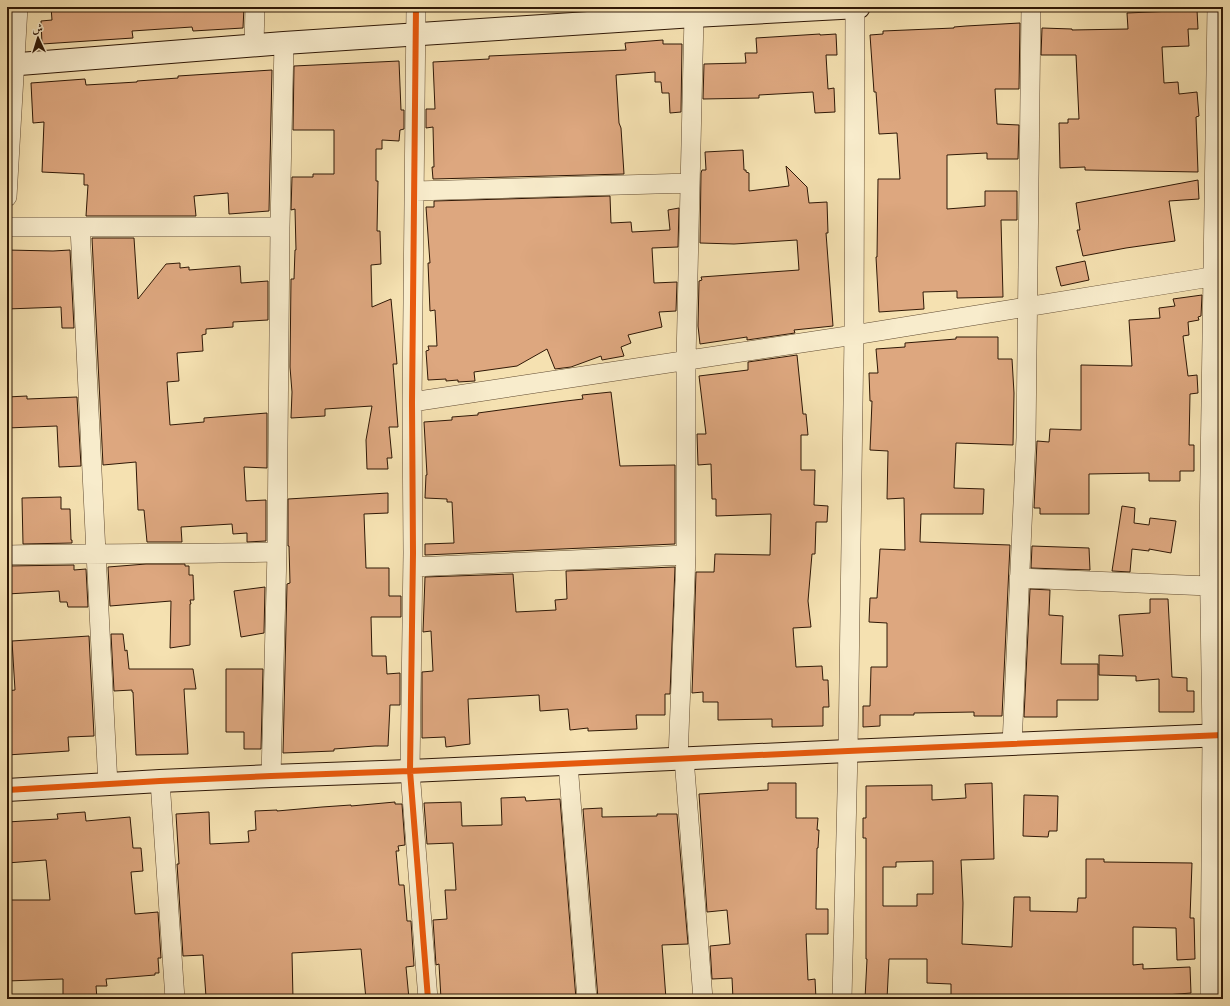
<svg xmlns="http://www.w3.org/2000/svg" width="1230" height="1006" viewBox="0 0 1230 1006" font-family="'Libre Bodoni',Amiri,serif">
<rect width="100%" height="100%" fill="#f5e1b1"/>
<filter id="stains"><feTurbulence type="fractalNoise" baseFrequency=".005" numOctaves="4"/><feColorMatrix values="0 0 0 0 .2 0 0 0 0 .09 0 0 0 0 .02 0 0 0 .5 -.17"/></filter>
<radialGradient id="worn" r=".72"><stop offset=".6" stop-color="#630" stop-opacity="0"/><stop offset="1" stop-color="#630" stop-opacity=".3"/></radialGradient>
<!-- building -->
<path fill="#dda77f" stroke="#2f1806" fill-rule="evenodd" d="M51,7h97v1l21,-1h75l-1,21 -50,3 -1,-4 -60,4 1,7 -91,6 -1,-23 11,-1z
M1197,10l1,19h-10l1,17 -27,1 2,36 14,-1 1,12 18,-2 2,24 -3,1 2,55 -113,-2v-3l-25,1 -1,-45h9v-4h11l-3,-64h-35l1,-27 30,1v1l56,-1 -1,-16z
M1020,23l-1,66h-24l2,35 22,1 -1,34h-31v-6l-40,2v54l38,-3v-15h32v29h-16l2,77 -46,1v-7l-34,1 1,17 -45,3 -3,-55h1l1,-78h22l-3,-46 -18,1 -3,-42h-2l-4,-57 13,-1v-3l71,-3v-1l12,-1z
M820,34v1l16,-1 1,21h-11l2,34 6,-1 1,24 -20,1 -2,-21 -54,3v3l-56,1 1,-35 42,-1 -1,-10h12l-1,-15z
M663,40v4h19l-1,68 -11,1 -1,-20h-7l-1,-11h-6v-10l-39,3 3,48 2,5 3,46 -191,5 -1,-12h2l-1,-40 -7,1v-19h9l-2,-47 56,-3v-3l137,-6 -1,-7z
M399,61l2,49h3v19l-4,1 -1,11 -17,-1v9h-6v32h2l-1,50h3l1,33 -10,1 1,42 19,-8 6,65h-4l5,63h-9l3,31h-5l1,11h-21l-1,-29 6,-34 -47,3v7l-34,2 1,-26 -2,-25 1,-88h3l1,-29h1l-1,-41 -4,1 1,-33h21v-3h21v-44h-41l1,-64z
M272,70l-3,141 -40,3 -1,-21 -34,3 2,20h-110l2,-31h-4v-11l-42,-2 2,-50 -11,1 -2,-40 54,-4 1,6 51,-3v-1l41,-3v-2z
M743,150l1,20h2v2l3,1v18l40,-5 -3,-20 21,21 2,16 18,-1 1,31h-2l7,93 -39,4 1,3 -48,7v-3l-47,7 -2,-18 1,-45 3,-1 -1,-3 98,-7 -2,-30 -63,4 -34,-1 1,-70 1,-3h4l-1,-18z
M1198,180l1,19 -30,2 6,40 -49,7 -43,8 -6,-26h3l-4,-27z
M610,196l1,27 20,-1 1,10 38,-2 -2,-20 11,-2 -1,39 -26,1 2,35 23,-1 -1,29 -17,1 3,15 -34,8 3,8 -10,4 3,9 -22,4 -1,-4 -30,11 -16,2 -8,-20 -30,17 -43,6 1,9 -17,1v-2l-12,1v-2l-18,1 -2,-29 3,-1 -1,-4h9l-2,-36 -5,1 -2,-48h2l-4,-56h8v-6z
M92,238h42l4,61 28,-35 14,-1v5l9,-1v3l51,-4 1,17 27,-2v39l-35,2v5l-27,2v5l-4,1 1,16 -26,2 2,28 -12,1 3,43 34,-3v-4l63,-5v55l-23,-1 2,34 20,-1v41l-19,1v-9l-14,1 -1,-10 -51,3 1,15h-35l-3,-32h-6l-2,-48 -33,3z
M7,250l46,1 17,-1 4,78h-12l-1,-21 -54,2z
M1085,261l4,19 -28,6 -5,-19z
M1202,295l-1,21 -3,1 1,3 -11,2 1,13 -6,1 5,40 9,-1 1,18 -8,1 -1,51h5v26h-14v10h-31v-8l-60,1v40h-49v-6h-6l3,-67 12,1 1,-13 31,1v-65l51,1 -3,-46 31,-2 -1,-10 16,-2 -2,-7z
M956,337h42v22h14l2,34 -1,52 -57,-2 -2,45 30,1 -1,25h-62l-1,28 90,3 -8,171h-28v-4l-60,1v2h-34v11l-17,1v-21h7l1,-39h16v-44l-18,-1 1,-24h7l3,-49 25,1 -1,-52 -17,1 1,-48 -18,-1 2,-49h-2l-1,-28h9l-2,-24 29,-2v-4l51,-4z
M797,355l6,59h3l2,21h-7v35h14l-1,35 14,1 -1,16h-11l-1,32h-3l-4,47 3,26 -18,1 3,39 26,-1 1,14h5l1,27h-6v19l-51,1v-8l-54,1v-18h-15v-10l-11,1 4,-121h18l1,-18 55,1 1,-41 -55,2v-17h-4l-1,-35 -13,1 -1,-31h9l-7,-58 49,-6v-8z
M611,392l9,74 55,-1v79l-250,11v-11l29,-1 -2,-41h-5v-3l-22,-1 1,-23h1l-3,-53 28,-2v-3l26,-2v-2l88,-12 17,-2 -1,-4z
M27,396v3l50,-2 4,69 -22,1 -2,-41 -50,2v-31z
M388,493v20l-24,1 2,54h23v28h12v21h-30l1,39h14l1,18 13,-1v32h-10l-2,41h-13l-41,3v2l-51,2 4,-169 3,-1 -1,-37h-1v-47z
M61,497v12h9l1,31h1v3l-49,1 -1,-46z
M1122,506l13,2 -1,15 15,2 1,-7 26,3 -5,32 -22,-4v2l-17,-2 -2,23 -18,-1z
M1032,546l57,2 1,22 -59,-2z
M146,564h39v2h4v9h4l1,25h-4l1,4h-1v41l-20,3 1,-47 -61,5 -2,-39z
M74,565v5l12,-1 2,38h-20l-1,-5h-7l-1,-11 -52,3v-28z
M675,567l-5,127h-5v21h-29l1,14 -49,2v-3l-18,2 -2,-21 -28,2 -1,-16 -71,4 2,45 -24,3 -1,-10 -23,1v-66l11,-1 -2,-40 -8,1 2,-55 88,-3 3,38 40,-2 -1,-10 12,-1 -1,-28z
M265,587l-1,46 -23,4 -7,-46z
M1030,589l20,1 -1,25 14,1 -2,48h37v36h-41v17h-33z
M1150,599h18l4,78 15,1v13h7v21h-35v-33l-23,2v-5l-37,-1v-20l24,1 -4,-41 31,-2z
M111,634h12l2,17 2,-1 2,19h64l3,20h-12l4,65 -52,1 -3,-63h-1v-2l-18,1z
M89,636l5,100 -26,1 1,14 -62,4v-64l8,-1 -3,-49z
M226,669h37l-2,80h-17v-17h-18z
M768,783h28v35h22l-1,12h2l-1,18h-1l-1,61h12v25h-22l2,46 7,-1 1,20h-83l-1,-21 -20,1 -2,-33 20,-2 -3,-34 -20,2 -8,-118 69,-4z
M992,783l2,76 -33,1 2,43 -1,41 50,3 2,-50h16v14l47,1 1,-14h8v-39h18v3l88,1 -2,55h4l1,41 -18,1 -1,-32 -43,-1v38l10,-1v5l47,-2 1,26 -25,2v4h-18v-2l-42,2h-155v-15l-24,-1v-24h-38l-2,40h-22l2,-40h-1v-121h-3v-20h3v-32l66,-1v15l34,-2 -1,-14zM933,861v33h-16v12h-34v-39h13v-5z
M1024,795l34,1 -1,35h-8l-1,6 -25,-1z
M525,797l1,4 34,-2 16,200h-135l-2,-35 -3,1 -3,-45 14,-1 -2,-29h11l-3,-47 -26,1 -3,-41 37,-1 1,24 40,-1 -1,-27z
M395,802v2h7l3,41 -7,1 1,5h-3l3,34h5l3,36h4l3,45 -8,1 3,32h-43l-5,-50 -69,4 1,46h-32l-1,-4 -54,2 -3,-42 -20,1 -6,-92h2l-3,-50 33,-2 1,32 39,-2 -1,-11 8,-1 -1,-19 22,-1v1l45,-4 29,-2v1z
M602,808v9l55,-1v-2h20l11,130 -26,1 4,54h-68l-15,-190z
M85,812l1,9 44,-4 3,31h8l2,23 -12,1 4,42 23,-2 3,46h-3l1,15h-4v2l-49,4 1,7h-11l1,13h-23v-1h-11v-19l-56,2v-81h43l-4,-40 -39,3v-41l51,-3 -1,-5z"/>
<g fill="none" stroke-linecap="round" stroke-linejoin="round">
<defs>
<path id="street" d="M416,7l-4,395 1,151 -3,218 18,228
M254,45l1,-38
M415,191l275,-8
M7,197l11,-190
M7,227h273
M80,227l16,326 12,232
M412,402l442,-67 369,-60
M7,555c90,-2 180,-1 270,-3
M413,567l273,-12
M1019,578l190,8
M1012,745l14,-307 5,-431
M684,758l19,241
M678,759l8,-204v-195l8,-344 3,-9
M568,764l19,235
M271,776l6,-224 3,-325 4,-184
M160,781l15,218
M842,999l6,-248 6,-416 1,-328
M1210,999l2,-263 -3,-197 8,-532"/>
<path id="secondary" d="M7,65l277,-22 410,-27 165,-9
M7,790l153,-9 111,-5 139,-5 438,-20 375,-16"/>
</defs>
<!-- street casing -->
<use href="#street" stroke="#604a31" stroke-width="20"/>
<!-- secondary casing -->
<use href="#secondary" stroke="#2f1806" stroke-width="24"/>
<!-- street -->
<use href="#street" stroke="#f8eccc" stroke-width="19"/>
<!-- secondary -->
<use href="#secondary" stroke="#f8eccc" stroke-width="22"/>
<defs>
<path id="cycleway" d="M416,7l-4,395 1,151 -3,218 18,228
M7,790l153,-9 111,-5 139,-5 438,-20 375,-16"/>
</defs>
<!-- cycleway casing -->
<use href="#cycleway" stroke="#f8eccc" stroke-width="8"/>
<!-- cycleway -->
<use href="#cycleway" stroke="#e8590c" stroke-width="6"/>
</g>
<!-- margin -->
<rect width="1230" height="1006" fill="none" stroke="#f5e1b1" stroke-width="24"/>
<rect x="8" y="8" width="1214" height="990" fill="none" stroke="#2f1806" stroke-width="2"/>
<rect x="12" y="12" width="1206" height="982" fill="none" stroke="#2f1806"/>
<!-- north arrow -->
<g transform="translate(38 38) rotate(356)" stroke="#f8eccc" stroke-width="3" paint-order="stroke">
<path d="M0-3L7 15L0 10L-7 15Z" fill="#2f1806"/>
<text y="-6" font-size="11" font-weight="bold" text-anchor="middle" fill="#2f1806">ش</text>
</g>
<rect width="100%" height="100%" filter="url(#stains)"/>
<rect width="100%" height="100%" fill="url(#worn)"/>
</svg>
